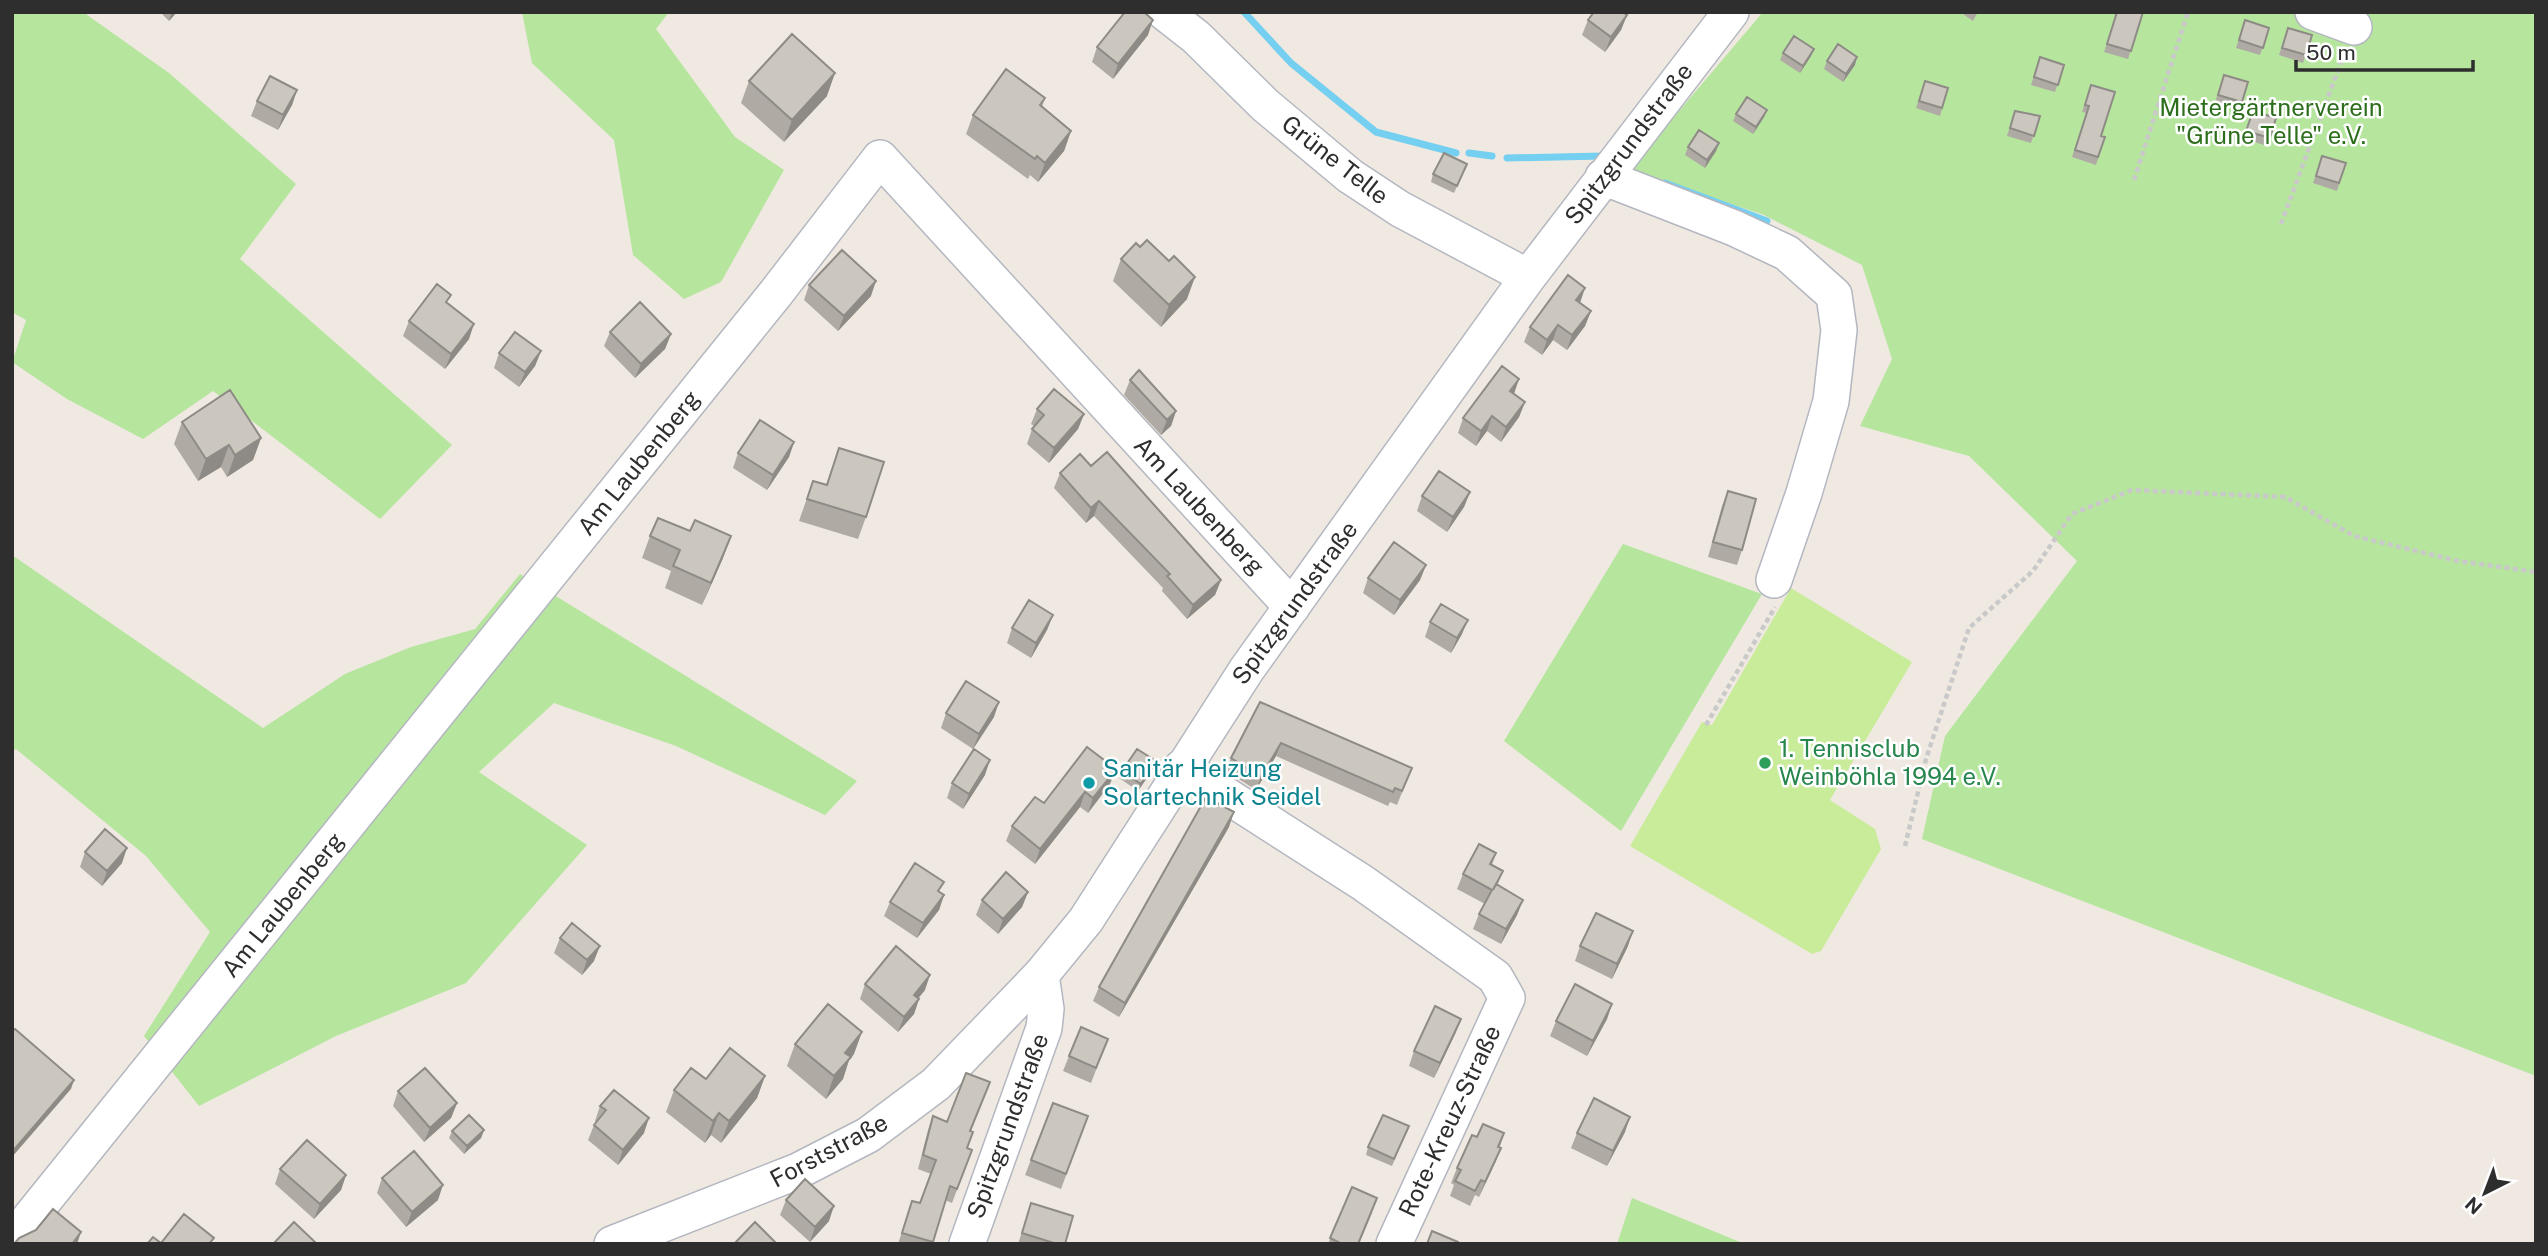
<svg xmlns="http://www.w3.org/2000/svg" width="2548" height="1256" viewBox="0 0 2548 1256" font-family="'Public Sans',sans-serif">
<rect width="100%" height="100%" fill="#efe9e1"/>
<!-- green -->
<path fill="#b6e59e" d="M12,12h71l86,61 127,111 -56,75 212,186 -72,74 -167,-128 -70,48 -76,-40 -55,-37 14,-42 -14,-8z
M522,12h147l-13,17 79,108 49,33 -63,112 -37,17 -51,-44 -19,-115 -82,-77z
M1763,12h773v1064l-614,-237 23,-103 132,-175 -108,-105 -109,-30 32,-67 -30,-94 -98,-50 -135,-45z
M1623,544l139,50 -141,237 -117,-90z
M12,555l251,173 82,-54 66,-27 64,-18 45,-55 337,207 -32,34 -149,-69 -122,-43 -75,69 108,73 -121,138 -130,53 -137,70 -55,-70 66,-104 -64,-76 -130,-107 -4,2z
M1632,1198l113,46h-128z"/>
<!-- pitch -->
<path fill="#c9ec9a" d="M1791,588l121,74 -82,138 45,29 6,20 -60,102 -9,3 -182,-108 72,-124 10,3z"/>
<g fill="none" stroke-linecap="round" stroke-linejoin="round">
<!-- stream -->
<path stroke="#75cff0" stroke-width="7" d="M1244,12l47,51 85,69 80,21
M1469,153l23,3
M1507,158l96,-2
M1665,183l102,38"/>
<defs>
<path id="minor" d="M1164,12l32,25 69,68 85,71 50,33 128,68
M2313,12l41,15
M1603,177l131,51 53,25 47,42 5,35 -8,71 -27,92 -30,87
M1182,767l181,116 132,94 12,21 -113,246
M12,1240l764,-947 104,-135 412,449
M612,1244l186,-73 70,-36 68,-51 105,-109 45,-55 161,-251 281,-392 203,-265
M967,1244l77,-216 2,-19 -5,-34"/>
</defs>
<!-- minor casing -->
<use href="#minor" stroke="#b4b7c1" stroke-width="38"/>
<!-- path -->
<path stroke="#c9c9c9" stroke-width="4.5" stroke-dasharray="5 3.5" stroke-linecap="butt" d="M2134,180l54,-168
M2281,224l63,-170
M1706,725l69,-118
M1905,846l21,-87 43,-131 64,-57 39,-57 60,-24 153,7 69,39 104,25 78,11"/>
<!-- minor -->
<use href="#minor" stroke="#fff" stroke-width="35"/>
</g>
<!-- wall -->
<path fill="#afaba4" d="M160,12h17l-8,9z
M1960,12h18l-5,9z
M2108,12h35l-15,47 -24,-7 12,-37z
M1627,15l-6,15 -16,22 -23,-17 6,-15z
M2245,20l24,8 -9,27 -24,-7z
M2288,28l24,7 -9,28 -24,-8z
M1148,35l-35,44 -21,-17 5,-15z
M1783,53l28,3 -11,17 -20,-13z
M2040,57l24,8 -9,27 -24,-7z
M1827,61l28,4 -12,17 -19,-13z
M2224,75l24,7 -9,28 -24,-8z
M749,81l78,15 -43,46 -43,-39z
M1925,81l23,7 -8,28 -24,-8z
M2091,85l10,51 4,1 -9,28 -24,-8 14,-44 -4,-1z
M297,90l-5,15 -14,25 -27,-14 6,-15z
M1045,98l-3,9 29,24 -7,20 -26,31 -8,-7 -2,4 -62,-45 7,-19z
M1767,110l-3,7 -11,17 -20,-13 3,-7z
M2015,111l25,5 -9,27 -24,-7z
M2253,111l23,7 -9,28 -24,-8z
M1719,143l-3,8 -11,17 -20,-13 3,-8z
M2322,156l24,7 -9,28 -24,-8z
M1467,164l-13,29 -23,-11 2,-8z
M1140,247l29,14 18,38 -26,28 -48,-46 8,-22z
M809,285l62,11 -33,35 -34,-31z
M448,303l21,36 -24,30 -42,-33 6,-15z
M1580,303l11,8 -6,15 -18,24 -14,-10 -11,15 -18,-13 6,-15z
M610,332l61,2 -6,15 -30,29 -31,-32z
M541,351l-6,15 -16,21 -25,-19 5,-15z
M1130,380l46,31 -5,15 -10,9 -37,-40z
M1514,394l11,8 -6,15 -18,25 -14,-11 -11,15 -18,-13 5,-15z
M1037,409l47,5 -6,15 -29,34 -22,-19 5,-15 2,-3 -3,-2z
M182,422l79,16 -8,22 -26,17 -6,-10 -23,14 -24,-37z
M794,442l-5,15 -22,33 -34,-22 5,-15z
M839,448l27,69 -8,22 -59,-18 14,-40 13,4z
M1091,466l130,114 -6,15 -28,24 -25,-28 1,-3 -69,-72 -8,7 -32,-35 6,-15z
M1728,491l14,59 -5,15 -29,-8 14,-51z
M1470,492l-6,15 -17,25 -30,-21 5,-15z
M650,536l73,22 -21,47 -37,-17 6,-17 -29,-13z
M1426,565l-6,15 -26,35 -31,-22 5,-15z
M1053,615l-6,15 -16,28 -24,-15 5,-15z
M1430,622l32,12 -11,19 -26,-16z
M1260,702l152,66 -15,37 -7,-3 -2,4 -112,-50 -20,34 -30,-19 5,-13z
M946,713l48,4 -21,32 -32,-21z
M1153,769l-15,22 -19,-13 3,-7z
M985,775l-22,34 -16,-11 5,-15z
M1110,784l-22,29 -8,-6 -45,57 -29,-23 6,-15 32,-23z
M1229,827l-110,190 -26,-16 6,-14z
M85,852l37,11 -20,23 -22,-19z
M1496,853l-4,12 11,6 -6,15 26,14 -6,15 -16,29 -28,-15 6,-15 6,-10 -28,-15 6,-15z
M1028,892l-6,15 -24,27 -22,-19 6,-15z
M941,893l3,2 -5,15 -22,28 -33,-22 6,-14z
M560,938l34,23 -12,14 -28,-22z
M1580,946h48l-16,33 -37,-18z
M865,984l60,6 -7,8 1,1 -5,15 -16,18 -38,-33z
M1612,1004l-5,15 -20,37 -37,-20 6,-15z
M1461,1019l-6,15 -21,44 -25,-12 5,-15z
M1108,1039l-17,44 -28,-12 6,-15z
M795,1044l59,10 -5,6 -6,19 -17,20 -39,-33z
M765,1076l-8,22 -36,45 -10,-8 -6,8 -39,-31 8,-22 32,-11z
M398,1091l59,12 -6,15 -27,24 -31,-36z
M1053,1103l35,13 -27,73 -36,-14z
M600,1106l44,27 -26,32 -30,-25 6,-15 2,-3 -1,-1z
M933,1116l38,15 -4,17 5,2 -20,53 -7,-3 -13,44h-34l14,-43 8,2 11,-29 -13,-5 10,-39z
M1409,1126l-17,40 -26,-11 2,-8z
M484,1130l-3,8 -17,16 -15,-16 3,-7z
M1625,1132l-18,34 -36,-18 6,-15z
M1504,1133l-9,30 -16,34 -4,-2 -5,11 -20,-10 4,-11 -3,-2 6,-15 20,-31z
M280,1169l66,6 -5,15 -27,29 -39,-35z
M382,1178l56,22 -32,27 -29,-34z
M1352,1187l20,26 -13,31h-31z
M786,1200l43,21 -19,21 -30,-27z
M1031,1203l34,41h-47z"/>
<!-- shaded-wall -->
<path fill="#8e8b86" d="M172,12h5l-8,9z
M1627,15l-6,15 -16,22 6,-15z
M1153,20l-5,15 -35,44 5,-15z
M1814,49l-3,7 -11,17 3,-7z
M1857,57l-2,8 -12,17 3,-8z
M835,73l-8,23 -43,46 8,-22z
M297,90l-5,15 -14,25 5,-15z
M1767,110l-3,7 -11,17 3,-7z
M1071,131l-7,20 -26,31 7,-19z
M1719,143l-3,8 -11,17 2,-8z
M1195,277l-8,22 -26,28 8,-22z
M876,281l-5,15 -33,35 6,-15z
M1585,288l-5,15 -4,-3z
M1591,311l-6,15 -18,24 5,-15z
M474,324l-5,15 -24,30 6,-15z
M1558,325l-5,15 -11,15 5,-15z
M671,334l-6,15 -30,29 6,-14z
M541,351l-6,15 -16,21 6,-15z
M1519,379l-5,15 -4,-3z
M1525,402l-6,15 -18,25 5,-15z
M1176,411l-5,15 -10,9 6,-15z
M1084,414l-6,15 -29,34 5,-15z
M1492,416l-5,15 -11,15 5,-15z
M261,438l-8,22 -26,17 8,-22z
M794,442l-5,15 -22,33 6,-15z
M229,445l-8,22 -23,14 8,-22z
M1470,492l-6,15 -17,25 6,-15z
M1099,501l-5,15 -8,7 5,-15z
M731,536l-8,22 -21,47 9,-22z
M1426,565l-6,15 -26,35 6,-15z
M1221,580l-6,15 -28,24 6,-14z
M1053,615l-6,15 -16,28 5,-15z
M1468,620l-6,14 -11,19 6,-15z
M999,702l-5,15 -21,32 6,-15z
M1281,743l-5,13 -20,34 5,-13z
M990,760l-5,15 -22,34 6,-15z
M1156,761l-3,8 -15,22 3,-7z
M1116,769l-6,15 -22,29 5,-15z
M1085,792l-5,15 -45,57 5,-15z
M1234,812l-5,15 -110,190 6,-14z
M127,848l-5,15 -20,23 5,-15z
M1028,892l-6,15 -24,27 5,-15z
M944,895l-5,15 -22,28 6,-15z
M1523,900l-6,15 -16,29 5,-15z
M1633,931l-5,15 -16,33 5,-15z
M600,946l-6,15 -12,14 5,-15z
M930,975l-5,15 -16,20 5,-15z
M919,999l-5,15 -16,18 6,-15z
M1612,1004l-5,15 -20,37 6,-15z
M1461,1019l-6,15 -21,44 6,-15z
M862,1032l-8,22 -5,6 -6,19 -17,20 8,-23 11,-23z
M765,1076l-8,22 -36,45 8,-22z
M74,1080l-3,9 -59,68v-5z
M457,1103l-6,15 -27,24 6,-14z
M719,1113l-8,22 -6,8 8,-22z
M1630,1117l-5,15 -18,34 6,-15z
M649,1118l-5,15 -26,32 5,-15z
M484,1130l-3,8 -17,16 3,-8z
M1501,1148l-6,15 -16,34 6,-15z
M346,1175l-5,15 -27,29 6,-15z
M443,1185l-5,15 -32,27 6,-15z
M834,1206l-5,15 -19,21 5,-15z
M81,1232l-4,12h-5z"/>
<!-- building -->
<path fill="#cbc7bf" stroke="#8e8b86" stroke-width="2" d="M1125,12h19l9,8 -35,44 -21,-17z
M1594,12h28l5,3 -16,22 -23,-17z
M2117,12h26l-12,39 -24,-7z
M2245,20l24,8 -6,20 -24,-8z
M2288,28l24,7 -6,20 -24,-7z
M792,34l43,39 -43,47 -43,-39z
M1794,36l20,13 -11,17 -20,-13z
M1838,44l19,13 -11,17 -19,-13z
M2040,57l24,8 -6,20 -24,-8z
M1006,69l39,29 -5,7 31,26 -26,32 -8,-7 -2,3 -62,-44z
M2224,75l24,7 -6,20 -24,-7z
M270,76l27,14 -14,25 -26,-14z
M1925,81l23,7 -6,20 -23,-7z
M2091,85l24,7 -14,44 4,1 -7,20 -23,-7 14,-44 -4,-1z
M1747,97l20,13 -11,17 -20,-13z
M2015,111l25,5 -6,20 -24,-8z
M2253,111l23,7 -6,20 -24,-7z
M1699,130l20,13 -12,17 -19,-13z
M1444,153l23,11 -10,22 -24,-12z
M2322,156l24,7 -7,20 -23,-7z
M1147,240l22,21 5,-5 21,21 -26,28 -48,-46 15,-16 4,4z
M842,250l34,31 -32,35 -35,-31z
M1568,275l17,13 -9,12 15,11 -19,24 -14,-10 -11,15 -17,-13z
M437,284l14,11 -5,7 28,22 -23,30 -42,-33z
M640,302l31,32 -30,30 -31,-32z
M515,332l26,19 -16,21 -26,-19z
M1502,366l17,13 -9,12 15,11 -19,25 -14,-11 -11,15 -18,-13z
M1139,370l37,41 -9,9 -37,-40z
M1054,389l30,25 -30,34 -22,-19 12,-14 -7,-6z
M230,390l31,48 -26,17 -6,-10 -23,14 -24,-37z
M760,420l34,22 -21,33 -35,-22z
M839,448l45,14 -18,55 -59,-18 6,-18 14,4z
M1107,452l114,128 -28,25 -26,-29 3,-2 -71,-73 -8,7 -31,-35 20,-19 11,12z
M1439,471l31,21 -17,25 -31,-21z
M1728,491l28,8 -14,51 -29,-8z
M658,518l32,13 5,-11 36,16 -20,47 -38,-17 7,-16 -30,-14z
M1394,542l32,23 -26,35 -32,-22z
M1029,600l24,15 -17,28 -24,-15z
M1441,604l27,16 -11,18 -27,-16z
M966,681l33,21 -20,32 -33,-21z
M1260,702l152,66 -10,23 -7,-3 -2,4 -112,-49 -20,34 -30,-19z
M1087,747l29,22 -23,29 -8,-6 -45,57 -28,-23 23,-29 9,6z
M974,749l16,11 -21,34 -17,-11z
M1137,749l19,12 -15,23 -19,-13z
M1206,797l28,15 -109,191 -26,-16z
M105,829l22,19 -20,23 -22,-19z
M1479,844l17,9 -6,11 13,7 -10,19 3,-6 27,16 -17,29 -27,-15 13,-24 -29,-16z
M915,863l29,19 -6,9 6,4 -21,28 -33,-21z
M1006,872l22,20 -25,27 -21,-19z
M1596,913l37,18 -16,33 -37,-18z
M572,923l28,23 -13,14 -27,-22z
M896,946l34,29 -16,20 5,4 -15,18 -39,-33z
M1575,984l37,20 -19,37 -37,-20z
M828,1004l34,28 -17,21 6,4 -17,19 -39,-32z
M1435,1006l26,13 -21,44 -26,-12z
M1081,1027l27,12 -12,29 -27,-12z
M15,1029l59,51 -62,72v-121z
M730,1048l35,28 -36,45 -10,-8 -6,8 -39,-31 17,-22 15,11z
M425,1068l32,35 -27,25 -32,-37z
M966,1073l24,9 -20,49 3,1 -6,16 5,2 -15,39 -7,-3 -17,56 -31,-9 10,-32 8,2 16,-43 -13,-5 10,-39 14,6z
M614,1090l35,28 -26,32 -29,-25 12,-15 -6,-4z
M1594,1098l36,19 -17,34 -36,-18z
M1053,1103l35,13 -22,58 -35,-14z
M469,1115l15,15 -17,16 -15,-15z
M1383,1115l26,11 -15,33 -26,-12z
M1483,1124l21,9 -6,14 3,1 -16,34 -4,-2 -6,11 -20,-10 6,-11 -4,-2 15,-33 5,2z
M307,1140l39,35 -26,29 -40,-35z
M414,1151l29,34 -31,27 -30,-34z
M805,1179l29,27 -19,21 -29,-27z
M1352,1187l25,11 -19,46h-16l-12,-6z
M1031,1203l42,13 -8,28h-8l-35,-11z
M53,1209l28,23 -9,12h-58l5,-6 17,-8z
M184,1214l30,24 -5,6h-62l6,-7 8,6z
M294,1222l23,22h-44z
M755,1222l22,22h-43z
M1432,1231l26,11v2h-31z"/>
<!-- markers -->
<circle fill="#2e9e5b" stroke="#fff" stroke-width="2.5" cx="1765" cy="763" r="7"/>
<circle fill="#0f9aa8" stroke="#fff" stroke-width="2.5" cx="1089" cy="783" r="7"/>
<g text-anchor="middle" stroke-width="5" stroke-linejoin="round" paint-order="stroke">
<!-- park labels -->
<g font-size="24" fill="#2c6e1b" stroke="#fff">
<text x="2271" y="116">Mietergärtnerverein<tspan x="2271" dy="28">"Grüne Telle" e.V.</tspan></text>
</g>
<!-- street labels -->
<g font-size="24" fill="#2e2e2e" stroke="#fff">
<text transform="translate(1629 144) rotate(-53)" y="8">Spitzgrundstraße</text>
<text transform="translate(1335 160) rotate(38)" y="8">Grüne Telle</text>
<text transform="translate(639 463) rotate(-51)" y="8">Am Laubenberg</text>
<text transform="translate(1199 506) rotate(47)" y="8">Am Laubenberg</text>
<text transform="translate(1295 603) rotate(-54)" y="8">Spitzgrundstraße</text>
<text transform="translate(283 905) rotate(-51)" y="8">Am Laubenberg</text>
<text transform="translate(1450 1121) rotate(-65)" y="8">Rote-Kreuz-Straße</text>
<text transform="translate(1008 1126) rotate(-70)" y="8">Spitzgrundstraße</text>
<text transform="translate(829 1151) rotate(-28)" y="8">Forststraße</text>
</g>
<!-- leisure labels -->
<g font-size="24" fill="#27864d" stroke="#fff" text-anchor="start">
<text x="1779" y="757">1. Tennisclub<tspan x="1779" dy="28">Weinböhla 1994 e.V.</tspan></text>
</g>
<!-- culture labels -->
<g font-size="24" fill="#0d838f" stroke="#fff" text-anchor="start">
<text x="1103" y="777">Sanitär Heizung<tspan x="1103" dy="28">Solartechnik Seidel</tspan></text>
</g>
</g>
<!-- border -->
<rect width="2548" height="1256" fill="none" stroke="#2e2e2e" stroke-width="28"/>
<!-- north arrow -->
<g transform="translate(2485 1193) rotate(222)" stroke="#ffffff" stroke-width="5" paint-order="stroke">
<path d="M0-5L12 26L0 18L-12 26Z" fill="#2e2e2e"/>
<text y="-10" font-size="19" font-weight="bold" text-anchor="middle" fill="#2e2e2e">N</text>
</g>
<!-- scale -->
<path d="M2296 60v10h177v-10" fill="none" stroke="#2e2e2e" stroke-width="3.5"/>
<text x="2306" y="60" font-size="21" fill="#2e2e2e" stroke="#ffffff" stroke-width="5" paint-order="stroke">50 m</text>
</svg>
